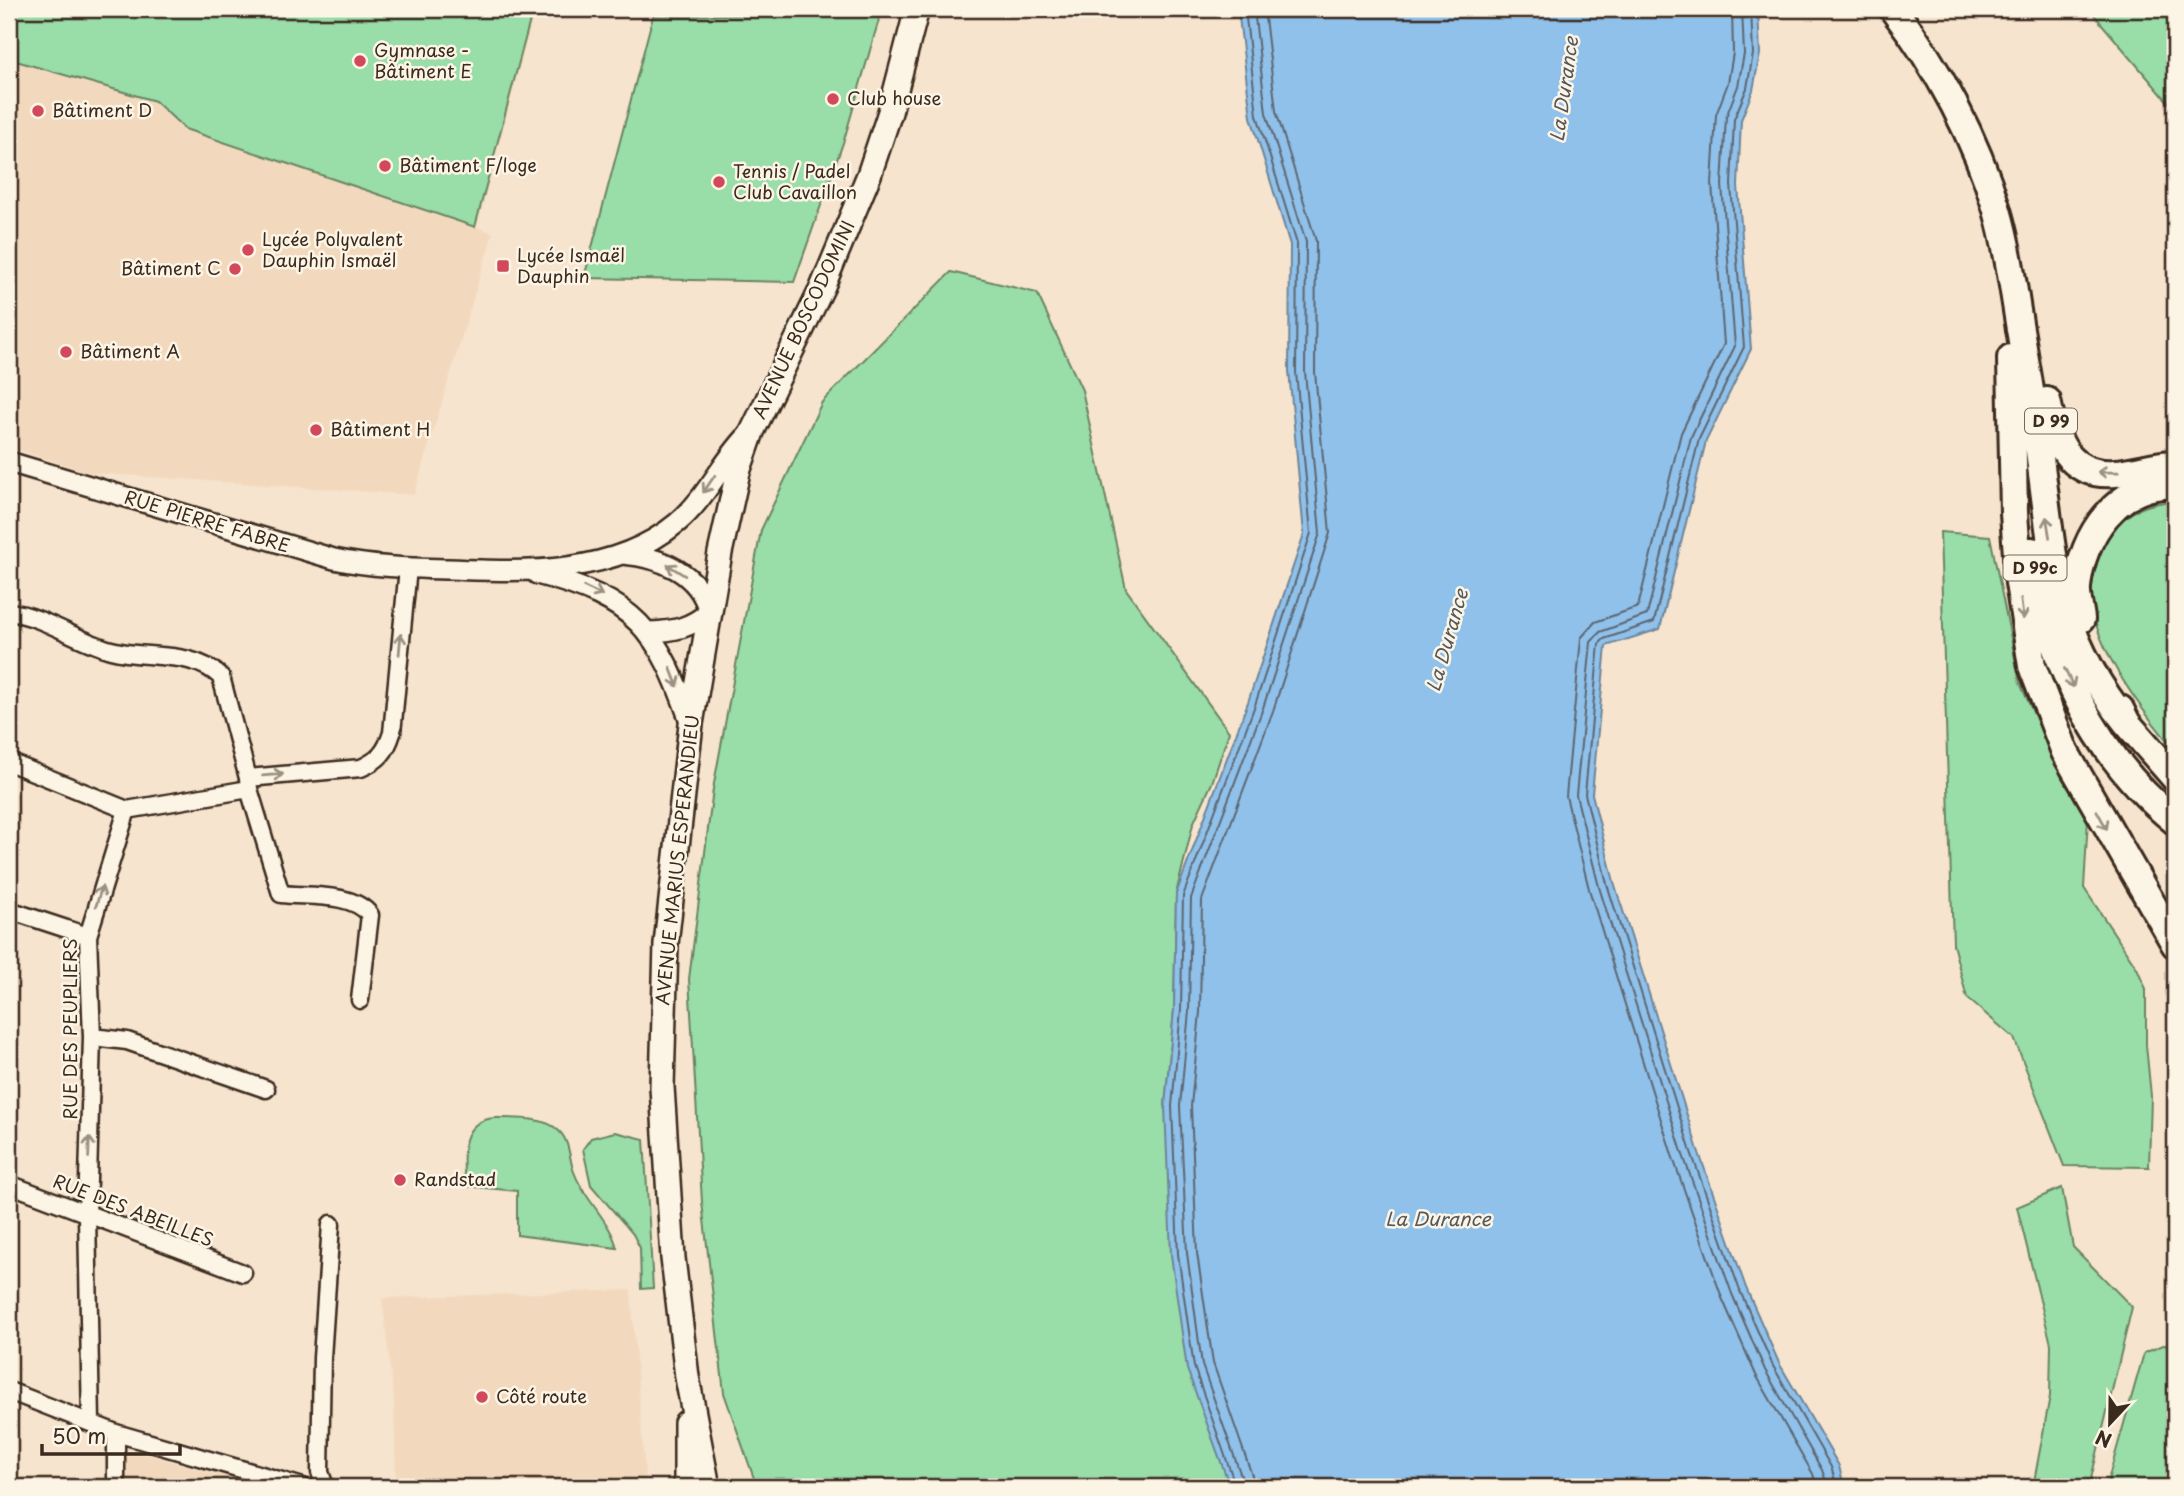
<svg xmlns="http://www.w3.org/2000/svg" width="2184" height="1496" viewBox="0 0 2184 1496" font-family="'Playpen Sans',sans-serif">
<rect width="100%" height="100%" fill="#f6e4ce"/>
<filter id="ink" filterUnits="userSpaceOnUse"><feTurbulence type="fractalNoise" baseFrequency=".0143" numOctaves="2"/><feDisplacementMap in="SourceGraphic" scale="14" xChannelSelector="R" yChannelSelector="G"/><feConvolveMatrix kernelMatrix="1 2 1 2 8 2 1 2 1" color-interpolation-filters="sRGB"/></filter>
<g filter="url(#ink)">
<!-- built -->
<path fill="#f2d9be" d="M9,9h526l-58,218 16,6 -79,262 -324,-22 -81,-26z
M631,1290l15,197h-250l-2,-85 -12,-104z
M132,1450l129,37h-139v-24z"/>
<!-- green -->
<path fill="#99dda9" stroke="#6a8464" stroke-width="2" d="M9,9h524l-58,218 -290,-98 -30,-28 -146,-42z
M789,9h93l-38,131 -50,142 -210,-4 69,-262 134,-2z
M2089,9h86v101z
M951,272l86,21 45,97 44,199 103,143 -17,51 -19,41 -17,70 -2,116 -9,96 66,381h-474l-33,-94 -22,-191 -13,-223 24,-190 48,-259 61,-128z
M2175,501v249c-43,-51 -123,-152 -65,-218 19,-22 37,-29 65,-31z
M1940,532l50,4 30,147 42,95 26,40 -4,70 53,80 9,21v56l5,51 -2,71 -85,-1 -50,-128 -47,-40 -14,-54z
M496,1118c18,0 50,-1 63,13 11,10 10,28 15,41 10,28 35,46 43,76l-100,-13v-44l-52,-5c-2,-30 -7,-66 31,-68z
M615,1132l29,7 9,149 -12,1 -1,-41 -7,-14 -42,-49 -8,-36 8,-11z
M2062,1188l11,59 59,60 -43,180h-56l17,-91 1,-52 -34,-137z
M2175,1323v164h-69l38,-134 29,-12z"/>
<!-- water -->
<path fill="#8fc1eb" stroke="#6d8599" stroke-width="2" d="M1238,9h520l2,45 -7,36 -12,30 -3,66 13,163 -45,92 -46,188 -54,17 -14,148 22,88 83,265 49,141 33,75 60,103 5,21h-613l-2,-3 -42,-115 -16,-114 -6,-149 9,-96 2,-116 72,-192 56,-168 -15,-163 1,-126 -39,-128z"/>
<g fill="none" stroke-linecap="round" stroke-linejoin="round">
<!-- shore -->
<path stroke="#5d6670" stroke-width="2" d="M1732,9l1,44 -5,30 -12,32 -4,69 12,160 -43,89 -43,174 -43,15 -14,16 -15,158 23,93 83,266 50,143 34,77 57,99 4,13
M1742,9l2,45 -6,32 -12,31 -4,68 13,161 -44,91 -44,178 -47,17 -9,10 -15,153 23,92 83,265 50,142 33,76 57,100 6,17
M1751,9l2,45 -6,34 -13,31 -3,66 13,162 -45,92 -45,183 -50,17 -5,5 -14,150 22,90 83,265 50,142 33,75 58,101 6,20
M1236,1487l-42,-120 -16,-113 -6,-148 9,-96 2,-114 72,-191 56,-172 -15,-161 1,-128 -40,-129 -12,-106
M1245,1487l-43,-122 -15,-112 -7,-147 9,-95 2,-113 72,-190 57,-175 -15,-161 1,-130 -40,-129 -12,-104
M1256,1487l-43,-124 -16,-110 -6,-147 9,-94 2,-112 71,-189 57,-178 -15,-161 1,-131 -40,-130 -12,-102"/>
<defs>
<path id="minor" d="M9,612c35,4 68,29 102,38 37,10 81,-1 110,27l27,101
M9,762l118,48
M249,789l32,105c26,3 72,-2 89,21l-10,85
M9,910l79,26
M92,1037l35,4 139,48
M9,1184l234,89
M9,1391l107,42 187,54
M91,1423l-4,-208 5,-178 -4,-101 39,-126 122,-21 -1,-11 113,-10c18,-8 25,-16 31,-35l16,-165
M116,1487v-54
M325,1487l-5,-15 2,-114 9,-134"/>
<path id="tertiary" d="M9,462l325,97c37,8 74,9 112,10 78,3 167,7 231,-46 30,-25 46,-64 74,-91
M623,554c37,3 76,18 86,58 -19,16 -34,19 -59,20
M537,574c99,26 121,55 154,150"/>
<path id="secondary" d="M686,1487v-64
M708,1487l-21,-110 -14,-119 -11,-171 4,-143 25,-220 29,-171 18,-81 14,-40 70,-144 47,-113 21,-63 27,-103"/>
<path id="primary" d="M1893,9c45,58 83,130 104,201 12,41 17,84 24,125 7,44 15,88 20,131 14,106 16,170 86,257
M2011,358l3,155 5,70 13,83 33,86 110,192
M2047,401c8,38 20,76 68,72 20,-1 39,-9 60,-9
M2032,551c14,102 62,205 143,270
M2081,619c-1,-10 -5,-22 -4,-32 5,-52 41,-105 98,-102
M2120,709l7,14 48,55"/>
</defs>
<!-- minor casing -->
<use href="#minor" stroke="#3b2a1e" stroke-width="21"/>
<!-- tertiary casing -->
<use href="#tertiary" stroke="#3b2a1e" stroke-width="24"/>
<!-- secondary casing -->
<use href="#secondary" stroke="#3b2a1e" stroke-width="28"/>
<!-- primary casing -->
<use href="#primary" stroke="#3b2a1e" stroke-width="32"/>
<!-- minor -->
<use href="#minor" stroke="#fcf5e5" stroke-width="16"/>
<!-- tertiary -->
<use href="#tertiary" stroke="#fcf5e5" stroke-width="19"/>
<!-- secondary -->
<use href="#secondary" stroke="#fcf5e5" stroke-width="23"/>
<!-- primary -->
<use href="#primary" stroke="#fcf5e5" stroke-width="26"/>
</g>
<!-- one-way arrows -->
<defs><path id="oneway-shaft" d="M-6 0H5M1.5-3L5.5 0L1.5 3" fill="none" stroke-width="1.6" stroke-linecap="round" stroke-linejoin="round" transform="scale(1.75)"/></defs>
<g stroke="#9c9082">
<use href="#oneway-shaft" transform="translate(2108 472) rotate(-179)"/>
<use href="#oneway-shaft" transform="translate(709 484) rotate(124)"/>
<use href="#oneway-shaft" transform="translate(2048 527) rotate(-99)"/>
<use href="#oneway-shaft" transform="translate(676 570) rotate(-148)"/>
<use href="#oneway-shaft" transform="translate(593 591) rotate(25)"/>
<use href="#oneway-shaft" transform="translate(2022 609) rotate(83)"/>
<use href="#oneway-shaft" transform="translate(400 644) rotate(-85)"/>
<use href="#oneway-shaft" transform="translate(674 677) rotate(69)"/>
<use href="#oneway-shaft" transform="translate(2069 678) rotate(64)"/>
<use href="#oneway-shaft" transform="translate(273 775) rotate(-5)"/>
<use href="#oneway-shaft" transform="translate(2102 820) rotate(61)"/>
<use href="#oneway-shaft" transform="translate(99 896) rotate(-73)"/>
<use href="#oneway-shaft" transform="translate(89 1147) rotate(-88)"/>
</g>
</g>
<!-- markers -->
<g fill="#d1495b" stroke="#fcf5e5" stroke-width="2.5">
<circle cx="360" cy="61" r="7"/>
<circle cx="833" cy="99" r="7"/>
<circle cx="38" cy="111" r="7"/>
<circle cx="385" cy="166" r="7"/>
<circle cx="719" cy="182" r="7"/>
<circle cx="248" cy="250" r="7"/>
<rect x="496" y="259" width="14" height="14" rx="3.5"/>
<circle cx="235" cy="269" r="7"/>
<circle cx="66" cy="352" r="7"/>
<circle cx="316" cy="430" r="7"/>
<circle cx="400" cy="1180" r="7"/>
<circle cx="482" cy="1397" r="7"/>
</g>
<g text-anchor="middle" stroke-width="5" stroke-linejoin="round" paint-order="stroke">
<!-- shield labels -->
<g fill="#fcf5e5" stroke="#75675a" stroke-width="2">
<rect x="2025" y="408.5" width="52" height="25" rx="5"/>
<rect x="2003.5" y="555.5" width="63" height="25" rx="5"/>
</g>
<g font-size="16" font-weight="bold" fill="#3b2a1e">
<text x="2051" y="427">D 99</text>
<text x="2035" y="574">D 99c</text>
</g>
<!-- poi labels -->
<g font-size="18" fill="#3b2a1e" stroke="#fcf5e5" text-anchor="start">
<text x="374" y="57">Gymnase -<tspan x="374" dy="21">Bâtiment E</tspan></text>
<text x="847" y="105">Club house</text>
<text x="52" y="117">Bâtiment D</text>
<text x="399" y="172">Bâtiment F/loge</text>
<text x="733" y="178">Tennis / Padel<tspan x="733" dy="21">Club Cavaillon</tspan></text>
<text x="262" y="246">Lycée Polyvalent<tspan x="262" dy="21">Dauphin Ismaël</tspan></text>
<text x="517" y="262">Lycée Ismaël<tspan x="517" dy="21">Dauphin</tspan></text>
<text x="221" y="275" text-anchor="end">Bâtiment C</text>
<text x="80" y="358">Bâtiment A</text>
<text x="330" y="436">Bâtiment H</text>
<text x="414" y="1186">Randstad</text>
<text x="496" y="1403">Côté route</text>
</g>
<!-- street labels -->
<g font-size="18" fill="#3b2a1e" stroke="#fcf5e5">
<text transform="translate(804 320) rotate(-65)" y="6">AVENUE BOSCODOMINI</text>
<text transform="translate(207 522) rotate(17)" y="6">RUE PIERRE FABRE</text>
<text transform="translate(678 860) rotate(-84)" y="6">AVENUE MARIUS ESPERANDIEU</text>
<text transform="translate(71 1029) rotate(-90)" y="6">RUE DES PEUPLIERS</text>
<text transform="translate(133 1211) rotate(21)" y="6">RUE DES ABEILLES</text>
</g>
<!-- water labels -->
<g font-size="19" font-style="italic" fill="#54575c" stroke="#fcf5e5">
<text transform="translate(1564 89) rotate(-82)" y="7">La Durance</text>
<text transform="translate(1447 640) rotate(-74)" y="7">La Durance</text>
<text x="1438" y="1226">La Durance</text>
</g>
</g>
<!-- margin -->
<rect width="2184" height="1496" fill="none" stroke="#fcf5e5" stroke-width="35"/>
<rect x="18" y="18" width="2149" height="1461" fill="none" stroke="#3b2a1e" stroke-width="2.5" filter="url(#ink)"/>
<!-- north arrow -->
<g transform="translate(2110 1423) rotate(202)" stroke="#fcf5e5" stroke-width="5" paint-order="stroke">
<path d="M0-5L12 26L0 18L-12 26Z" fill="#3b2a1e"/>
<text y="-10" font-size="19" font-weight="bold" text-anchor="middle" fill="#3b2a1e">N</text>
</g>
<!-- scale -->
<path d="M42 1444v10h138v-10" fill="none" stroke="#3b2a1e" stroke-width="3.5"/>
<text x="52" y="1444" font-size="21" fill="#3b2a1e" stroke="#fcf5e5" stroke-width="5" paint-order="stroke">50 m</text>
</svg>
